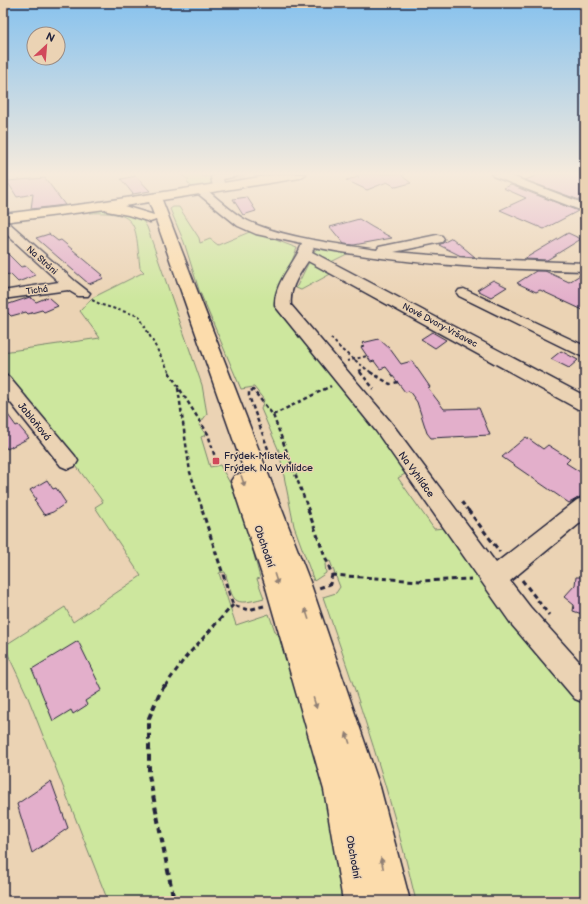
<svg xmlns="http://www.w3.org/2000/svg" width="588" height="904" viewBox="0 0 588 904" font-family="'Balsamiq Sans',sans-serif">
<rect width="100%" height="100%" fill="#ebd3b4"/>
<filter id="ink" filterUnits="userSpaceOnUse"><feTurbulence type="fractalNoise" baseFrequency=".025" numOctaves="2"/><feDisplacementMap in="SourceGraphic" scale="8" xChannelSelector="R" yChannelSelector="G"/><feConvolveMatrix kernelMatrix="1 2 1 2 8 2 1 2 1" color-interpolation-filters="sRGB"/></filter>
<g filter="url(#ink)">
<!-- green -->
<path fill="#cde79e" stroke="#78846c" d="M180,174h21l2,3h8l2,1 -2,2 3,-1 -2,5 -20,3 -5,-5 2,-2z
M173,207h6l20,31 1,5 10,-4 8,6 34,-14 45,17 -9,23 -11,19 -2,10 4,11 56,66 70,94v3l-7,4 36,51 10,-1 5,3 68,91 68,83v196h-169c-24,-104 -58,-204 -93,-304l13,-4 4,-6 -10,-26 -5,3 1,9 -12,8 -20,-55 -15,-75 -18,-42 3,-9 -10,-13 -13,2 -42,-99 -15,-48 -14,-33z
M96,210h20l26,9 5,8 55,158 5,29 -8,11 7,10 -5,2 9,30 10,-2 20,36 20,77 -3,1 7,19c-33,9 -30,4 -39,-26l-6,1 17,52 33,-11 7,20 3,-1 21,49 32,125 17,94h-241l-81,-206 -23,-49 61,-39 8,15 68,-46 -46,-69 8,-5 -100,-134v-16l97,-14 -20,-27 12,-13 52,-26 -4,-4c-5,-43 0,-57 -50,-55z
M319,248l30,5 -20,10 -15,-10v-2z
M314,261l22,10 -35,19 -5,-2 13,-26z"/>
<!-- building -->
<path fill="#e3afcb" stroke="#22223b" d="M355,174h50l-3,2 9,7 -15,4 -9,-5 -20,8 -21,-10 13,-3z
M541,174h39l5,3v25l-60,-22z
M136,176l14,15 -17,3 -12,-15z
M45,178l20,27 -34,4 2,-15 -16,3 -10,-16z
M511,185l67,26 -34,18 -44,-19 26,-12 -23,-10z
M247,197l9,14 -13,4 -10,-16z
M359,219l13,8 20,11 -38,7 -10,-1 -14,-17z
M568,233l13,6 -34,21 -23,-1z
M49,234l9,7 3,-1 42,35 -2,1 3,2 -15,6 -53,-46z
M452,238l23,19 -14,-1 -22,-11z
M3,249l18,18 4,-1 11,9 -18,7 -8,-8 -2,1 -5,-5z
M536,271h9l24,11 16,-10v39l-45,-21 -4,2 -19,-9z
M493,280l14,7 -16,10 -14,-7z
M30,297l6,5 12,-5 10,9 -14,6 -2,-2 -14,4 -2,-2 -15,4 -8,-8v-2z
M432,332l14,8 -11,8 -14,-9z
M379,339l11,10 11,15 11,-3 18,26 -2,1 16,21 35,-1 11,27 -59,3 -4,-5 -10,-31 -8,-11 -4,1 -19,-25 -6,2 -6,-8 -3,1 -10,-15 3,-1 -2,-3z
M561,351l17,9 -9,8 -18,-9z
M3,408l13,18 2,-1 11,13 -22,11 -4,-6z
M526,437l17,12 5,-4 22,14 -4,4 19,12v17l-5,5 -11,6 -67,-46z
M47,480l6,9 3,-1 10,15 -13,9 -9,3 -10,-15 2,-1 -6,-9z
M585,575v40l-12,-4 1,-6 -10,-8 11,-12 1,-8h7z
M78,641l24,49 -17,11 2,4 -14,9 -2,-4 -18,11 -21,-52z
M51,781l17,47 -36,25 -15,-49z"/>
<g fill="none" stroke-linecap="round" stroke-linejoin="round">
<!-- minor-tunnel -->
<path stroke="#c3b09c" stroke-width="12" stroke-dasharray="12 6" stroke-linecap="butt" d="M234,175l11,-1"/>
<defs>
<path id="minor" d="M217,174h22l-2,2 -14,3 2,8 -6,3 -6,-3 -2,-10z
M491,174h15l79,30v8l-92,-36z
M200,187l4,1c14,10 29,26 44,33 35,17 91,23 129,29l2,-3 58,-12 5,1 2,3 -2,3 -48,10 87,7 104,4v8c-91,-2 -181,-6 -271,-24l-2,5 273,144v14l-7,-1 -270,-148c-9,14 -19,27 -17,44l99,116 106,142 81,-63 8,-3v22l-75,62 20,26 55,61v35l-10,-4 -63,-74 -136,-194 -101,-125c-1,-24 19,-41 27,-62l-46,-10 -18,-8 -42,-34 -2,-2 2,-2z
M3,220l4,1 69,61 14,11 -2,3h-10l-10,-6 -65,9v-8l56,-9 -56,-51z
M464,289l121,57v12l-126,-62 -2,-3 2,-3z
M3,375l6,2 66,79 3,5 -3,5 -7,3 -7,-3 -58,-73z"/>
<path id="major" d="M280,174h26l-6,4 -138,22 148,382 70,205 30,114h-67l-19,-111 -59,-206 -34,-103 4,-6 10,-2 -89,-253 -6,2 -22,-7 -21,-4 -1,-2 -103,13v-8l90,-11zM149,202l5,13 -30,-9z"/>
</defs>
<!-- minor casing -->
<use href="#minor" stroke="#22223b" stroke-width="3"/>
<!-- major casing -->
<use href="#major" stroke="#22223b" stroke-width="3"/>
<!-- path-far3 -->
<path stroke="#22223b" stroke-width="2" stroke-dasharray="3 2.5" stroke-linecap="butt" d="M92,300l10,5 37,11 31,57
M331,338l11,12 23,18
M347,361l20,-5
M359,371l6,-3 7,5
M360,371l1,2"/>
<!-- path-far2 -->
<path stroke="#22223b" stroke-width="2.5" stroke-dasharray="4 3" stroke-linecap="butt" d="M169,372l39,62 9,30
M360,372l14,17
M370,372l20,12 8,-2
M178,388l12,84 13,39
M273,415l58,-29
M268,449l-19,-53v-5l4,-1 20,25 36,96
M462,502l7,9"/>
<!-- path-far1 -->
<path stroke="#22223b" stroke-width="3" stroke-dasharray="5 3.5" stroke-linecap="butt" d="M202,510l31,95 15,5 16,-4
M308,510l24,65 -2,9 -11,4
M468,510l32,42
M332,575l88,6 51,-2
M522,580l27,35
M165,686l20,-28 48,-53"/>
<!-- path -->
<path stroke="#22223b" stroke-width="4" stroke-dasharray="6 4.5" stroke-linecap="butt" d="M165,685l-5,7 -11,26v57l25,126"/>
<!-- minor -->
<use href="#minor" fill="#ebd3b4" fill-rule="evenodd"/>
<!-- major -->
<use href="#major" fill="#fcdcac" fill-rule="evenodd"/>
</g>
<!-- one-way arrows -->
<defs><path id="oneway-solid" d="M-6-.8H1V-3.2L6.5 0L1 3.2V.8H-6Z"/></defs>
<g fill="#8f7f74">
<use href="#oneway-solid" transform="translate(243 481) rotate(71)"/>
<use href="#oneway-solid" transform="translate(276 579) rotate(72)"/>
<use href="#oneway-solid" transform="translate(307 614) rotate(-108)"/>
<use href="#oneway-solid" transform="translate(315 703) rotate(73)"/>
<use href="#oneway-solid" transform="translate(348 738) rotate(-108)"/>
<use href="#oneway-solid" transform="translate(382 863) rotate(-103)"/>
</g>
</g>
<!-- sky -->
<linearGradient id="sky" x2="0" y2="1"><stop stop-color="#87c2ee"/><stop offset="0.58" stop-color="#f6ebdd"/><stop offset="1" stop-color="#f6ebdd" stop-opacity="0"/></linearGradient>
<rect width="588" height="300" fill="url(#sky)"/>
<!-- markers -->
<rect fill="#d1495b" stroke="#ebd3b4" stroke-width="1.5" x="212" y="457" width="8" height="8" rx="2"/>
<g text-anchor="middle" stroke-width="3" stroke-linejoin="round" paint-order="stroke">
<!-- far-street labels -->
<g font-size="9" fill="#22223b" stroke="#ebd3b4">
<text transform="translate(42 260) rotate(42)" y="3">Na Stráni</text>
<text transform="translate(37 290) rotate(-8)" y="3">Tichá</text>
<text transform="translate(440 325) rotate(28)" y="3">Nové Dvory-Vršavec</text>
</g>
<!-- street labels -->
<g font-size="10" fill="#22223b" stroke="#ebd3b4">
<text transform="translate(35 421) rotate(51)" y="4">Jabloňová</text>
<text transform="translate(417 474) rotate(54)" y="4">Na Vyhlídce</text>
<text transform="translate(265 546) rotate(71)" y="4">Obchodní</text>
<text transform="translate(354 857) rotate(80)" y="4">Obchodní</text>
</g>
<!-- poi labels -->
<g font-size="10" fill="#22223b" stroke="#ebd3b4" text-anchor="start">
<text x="224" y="459">Frýdek-Místek,<tspan x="224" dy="12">Frýdek, Na Vyhlídce</tspan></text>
</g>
</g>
<!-- margin -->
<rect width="588" height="904" fill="none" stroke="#ebd3b4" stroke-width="16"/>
<rect x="8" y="8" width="572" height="888" fill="none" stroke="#22223b" stroke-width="1.5" filter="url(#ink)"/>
<!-- north arrow -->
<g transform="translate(46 46) rotate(26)"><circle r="19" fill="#ebd3b4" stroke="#9b8c84"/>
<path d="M0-3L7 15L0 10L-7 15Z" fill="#d1495b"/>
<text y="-6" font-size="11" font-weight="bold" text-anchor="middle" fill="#22223b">N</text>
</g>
</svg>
